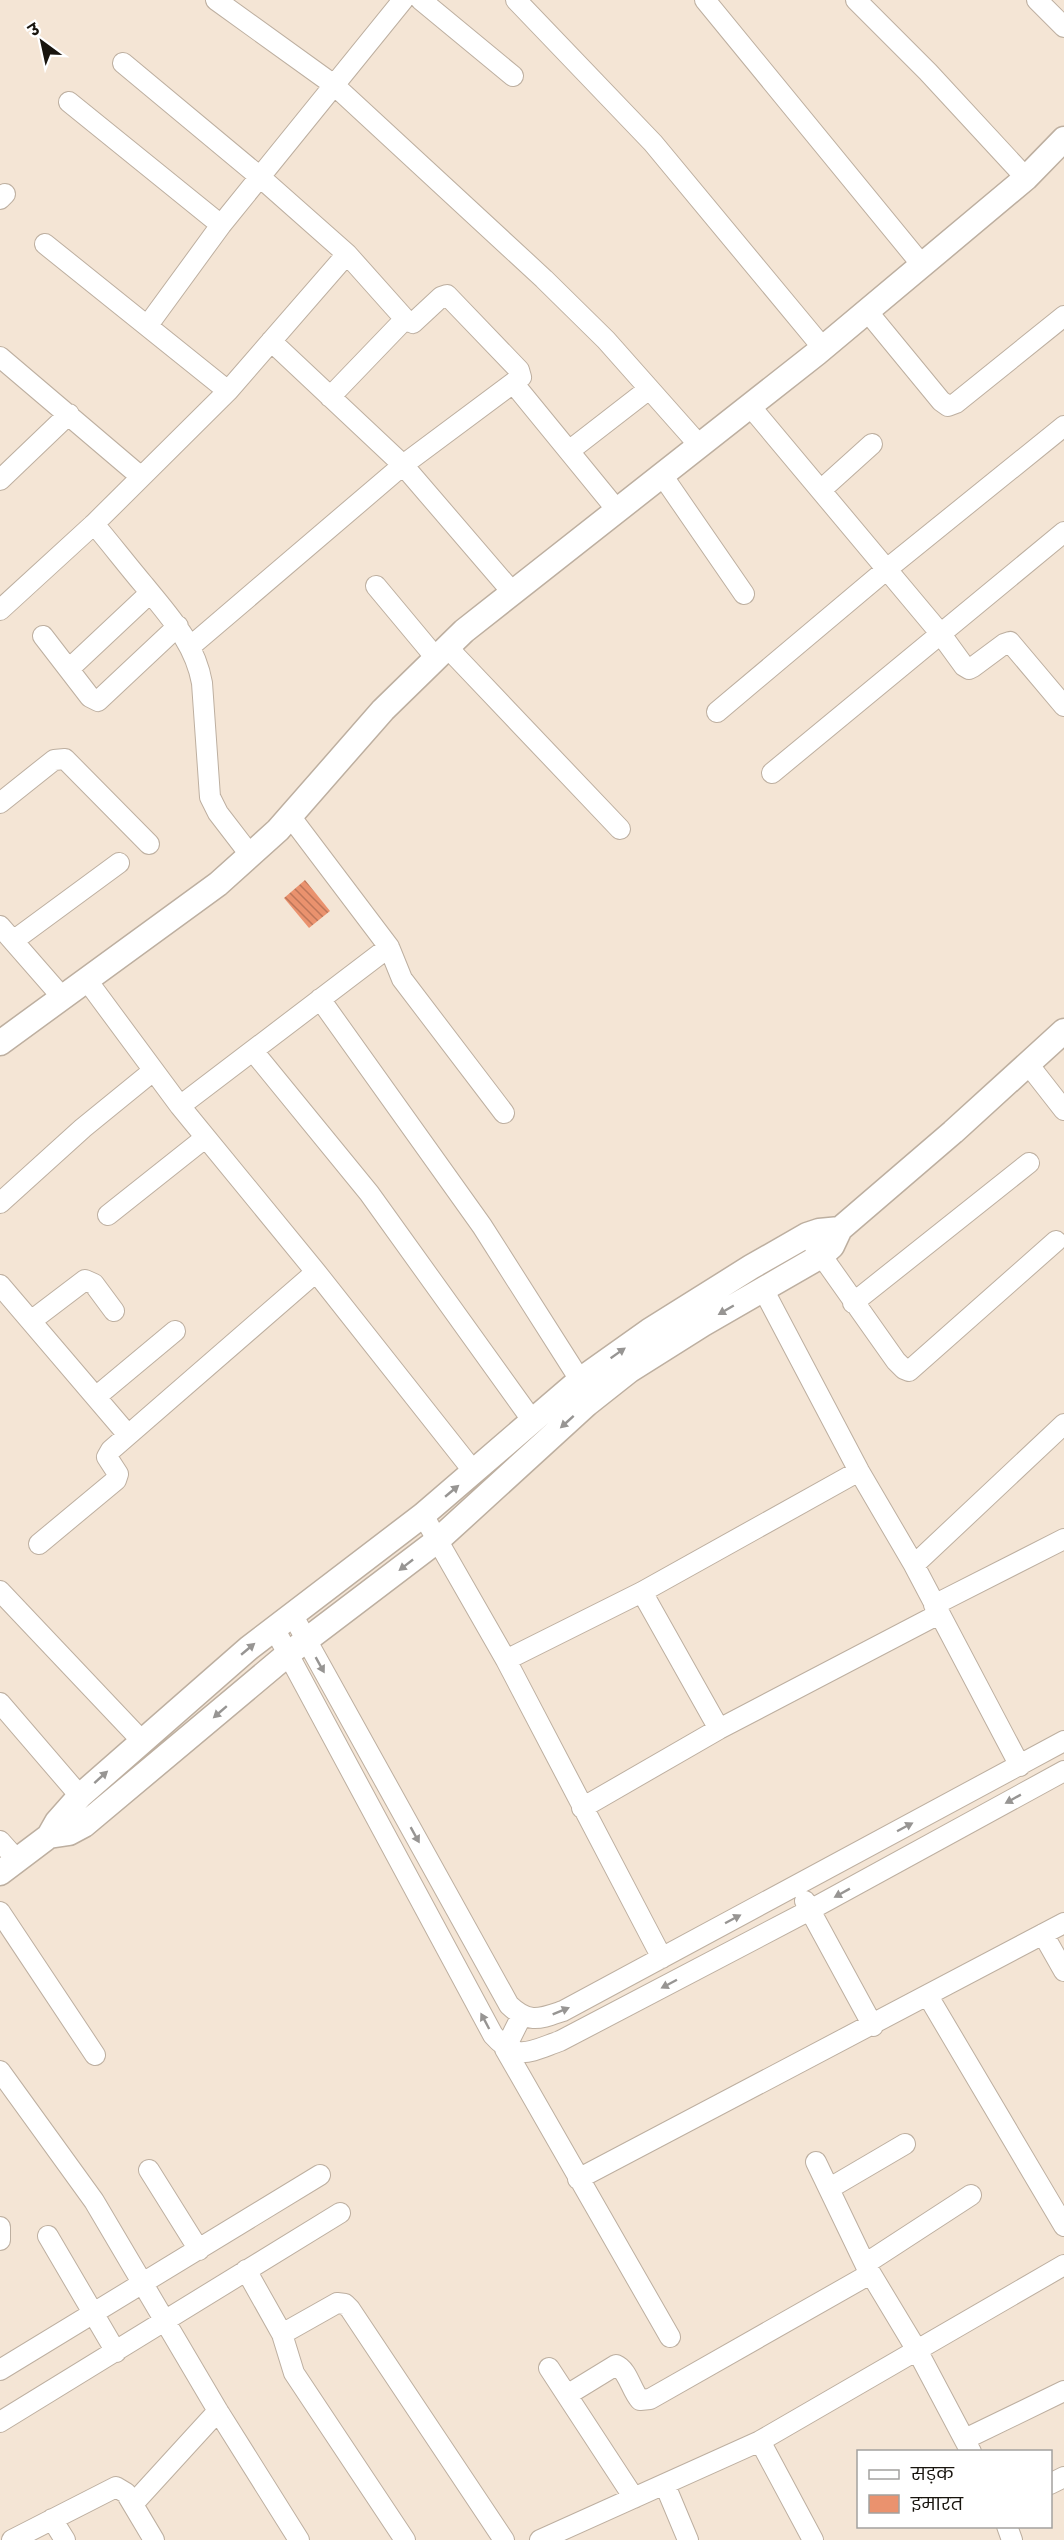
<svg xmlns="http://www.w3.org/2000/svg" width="1064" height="2540" viewBox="0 0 1064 2540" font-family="Poppins,'Noto Sans Devanagari',sans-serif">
<defs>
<pattern id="building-back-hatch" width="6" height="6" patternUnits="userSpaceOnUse" patternTransform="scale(1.5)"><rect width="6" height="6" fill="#ea926e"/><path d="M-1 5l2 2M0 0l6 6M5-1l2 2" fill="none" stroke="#bd7659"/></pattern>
</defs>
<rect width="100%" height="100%" fill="#f4e5d5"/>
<!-- building -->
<path fill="url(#building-back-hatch)" d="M305,880l25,31 -21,17 -25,-30z"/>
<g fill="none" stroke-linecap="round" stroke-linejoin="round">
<defs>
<path id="minor" d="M216,0l118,85 210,194 62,61 94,106
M421,0l92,76
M516,0l137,143 170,205
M705,0l217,265
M856,0l72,72 98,106
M1037,0l27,27
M123,63l137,114 87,77 58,65 -75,78
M69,102l152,123
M0,199l5,-5
M45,244l183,147
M867,311l74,90 7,5 8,-3 108,-87
M148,325l73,-100 182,-225
M271,341l132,124 110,128
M0,357l140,119
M514,384l103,126
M750,406l190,227 24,33 5,3 4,-2 31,-23 6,-2 54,64
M569,451l80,-62
M662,475l82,119
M0,480l69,-66
M821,490l51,-46
M94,524c17,20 33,41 50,61 25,31 51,58 58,98l8,114 8,16 33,43
M376,586l60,72
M0,610l94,-86 134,-133 119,-137
M43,636l47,61 8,4 80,-75
M191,646l212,-181 118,-88 -2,-7 -72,-75 -6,2 -28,26 -8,-4
M447,647l173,182
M69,669l81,-76
M717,712l170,-143 177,-143
M772,773l292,-241
M0,803l54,-43 11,-1 84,85
M290,816l99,131 13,32 102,134
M0,926l62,71
M13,941l106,-78
M86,979l94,127 136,166 158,200
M320,999l162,227 98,154
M253,1051l116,142 163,227
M1028,1064l36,46
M180,1106l209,-159
M0,1203l83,-75 70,-57
M108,1215l97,-77
M814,1245l82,116 8,8 5,2 147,-130
M0,1285l128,150
M763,1289l96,182 55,94 106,201
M853,1303l176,-140
M31,1321l54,-41 9,4 20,27
M97,1396l78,-65
M423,1515l83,145 156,298
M39,1544l77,-64 2,-6 -11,-17 4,-7 205,-178
M914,1565l150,-141
M0,1591l142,150
M642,1592l77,137
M934,1605l130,-66
M292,1614l217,391c20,19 30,14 54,6l501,-270
M274,1628l219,407c24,27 36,17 67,6l250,-131 254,-139
M506,1660l136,-68 217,-121
M0,1703l80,93
M582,1808l137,-79 220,-115
M0,1841l17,19
M805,1901l68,125
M0,1912l95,143
M1043,1934l21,37
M928,1996l136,230
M521,2017l-16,32 165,288
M0,2071l94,130 124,210 81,129
M816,2162l49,102 53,88 53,100
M149,2170l50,80
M578,2179l486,-256
M830,2188l75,-44
M0,2227v13
M48,2236l68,116
M865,2264l106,-69
M246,2270l36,64 12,39 111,167
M282,2334l55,-31 8,1 5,5 154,231
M549,2368l85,130
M0,2370l320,-195
M567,2395l49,-30c12,5 15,25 24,35l10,-1 220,-125
M0,2422l340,-209
M965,2439l99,-48
M760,2441l53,99
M1050,2484l14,-7
M665,2485l23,55
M133,2504l85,-93
M52,2519l13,21
M1007,2526l5,14
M12,2540l104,-53 10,6 28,47
M540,2540l220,-99 304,-176"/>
<path id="tertiary" d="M0,1043l218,-159 60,-54 105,-120 81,-79 353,-278 209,-175 38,-39
M49,1836l20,-3 15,-8 204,-171 150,-114 149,-136 43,-34 73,-46 118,-68 11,-10 8,-17 113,-97 111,-101
M0,1873l49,-37 8,-14 23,-26 169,-148 174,-133 157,-135 69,-49 102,-64 56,-32 12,-4 21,-2"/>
</defs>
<!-- minor casing -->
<use href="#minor" stroke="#bdafa0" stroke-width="22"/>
<!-- tertiary casing -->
<use href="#tertiary" stroke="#bdafa0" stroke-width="27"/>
<!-- minor -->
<use href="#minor" stroke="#fff" stroke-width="20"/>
<!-- tertiary -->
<use href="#tertiary" stroke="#fff" stroke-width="24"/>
</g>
<!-- one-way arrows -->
<defs><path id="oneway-solid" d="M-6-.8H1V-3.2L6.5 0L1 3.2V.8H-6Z" transform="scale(1.5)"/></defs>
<g fill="#979593">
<use href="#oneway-solid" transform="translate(726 1310) rotate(150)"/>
<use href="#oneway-solid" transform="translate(618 1353) rotate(-35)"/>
<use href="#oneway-solid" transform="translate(567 1422) rotate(138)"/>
<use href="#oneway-solid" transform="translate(452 1491) rotate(-40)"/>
<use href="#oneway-solid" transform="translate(406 1565) rotate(142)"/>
<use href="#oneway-solid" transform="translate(248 1649) rotate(-40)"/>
<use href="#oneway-solid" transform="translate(320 1665) rotate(61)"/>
<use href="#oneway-solid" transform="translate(220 1712) rotate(139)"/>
<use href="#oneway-solid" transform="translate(101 1777) rotate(-42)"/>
<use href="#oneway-solid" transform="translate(1013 1799) rotate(151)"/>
<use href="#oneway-solid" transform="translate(905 1827) rotate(-28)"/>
<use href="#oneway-solid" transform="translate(415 1835) rotate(61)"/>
<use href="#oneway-solid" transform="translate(842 1893) rotate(151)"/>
<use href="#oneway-solid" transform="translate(733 1919) rotate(-28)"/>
<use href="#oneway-solid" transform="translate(669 1984) rotate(152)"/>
<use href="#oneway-solid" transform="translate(561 2011) rotate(-22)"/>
<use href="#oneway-solid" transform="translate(485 2021) rotate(-118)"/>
</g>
<!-- legend -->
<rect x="857" y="2450" width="195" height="78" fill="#ffffff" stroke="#a3a19f" stroke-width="1.5"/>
<rect x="869" y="2470" width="30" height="9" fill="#ffffff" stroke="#a3a19f" stroke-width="1.5"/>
<text x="911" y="2480" font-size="18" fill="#18140e">सड़क</text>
<rect x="869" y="2495" width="30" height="18" fill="#ea926e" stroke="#a3a19f" stroke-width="1.5"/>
<text x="911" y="2510" font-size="18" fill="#18140e">इमारत</text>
<!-- north arrow -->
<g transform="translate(42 42) rotate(327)" stroke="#ffffff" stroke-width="4.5" paint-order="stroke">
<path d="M0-4.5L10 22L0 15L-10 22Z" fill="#18140e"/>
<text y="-9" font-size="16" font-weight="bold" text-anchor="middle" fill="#18140e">उ</text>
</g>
</svg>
